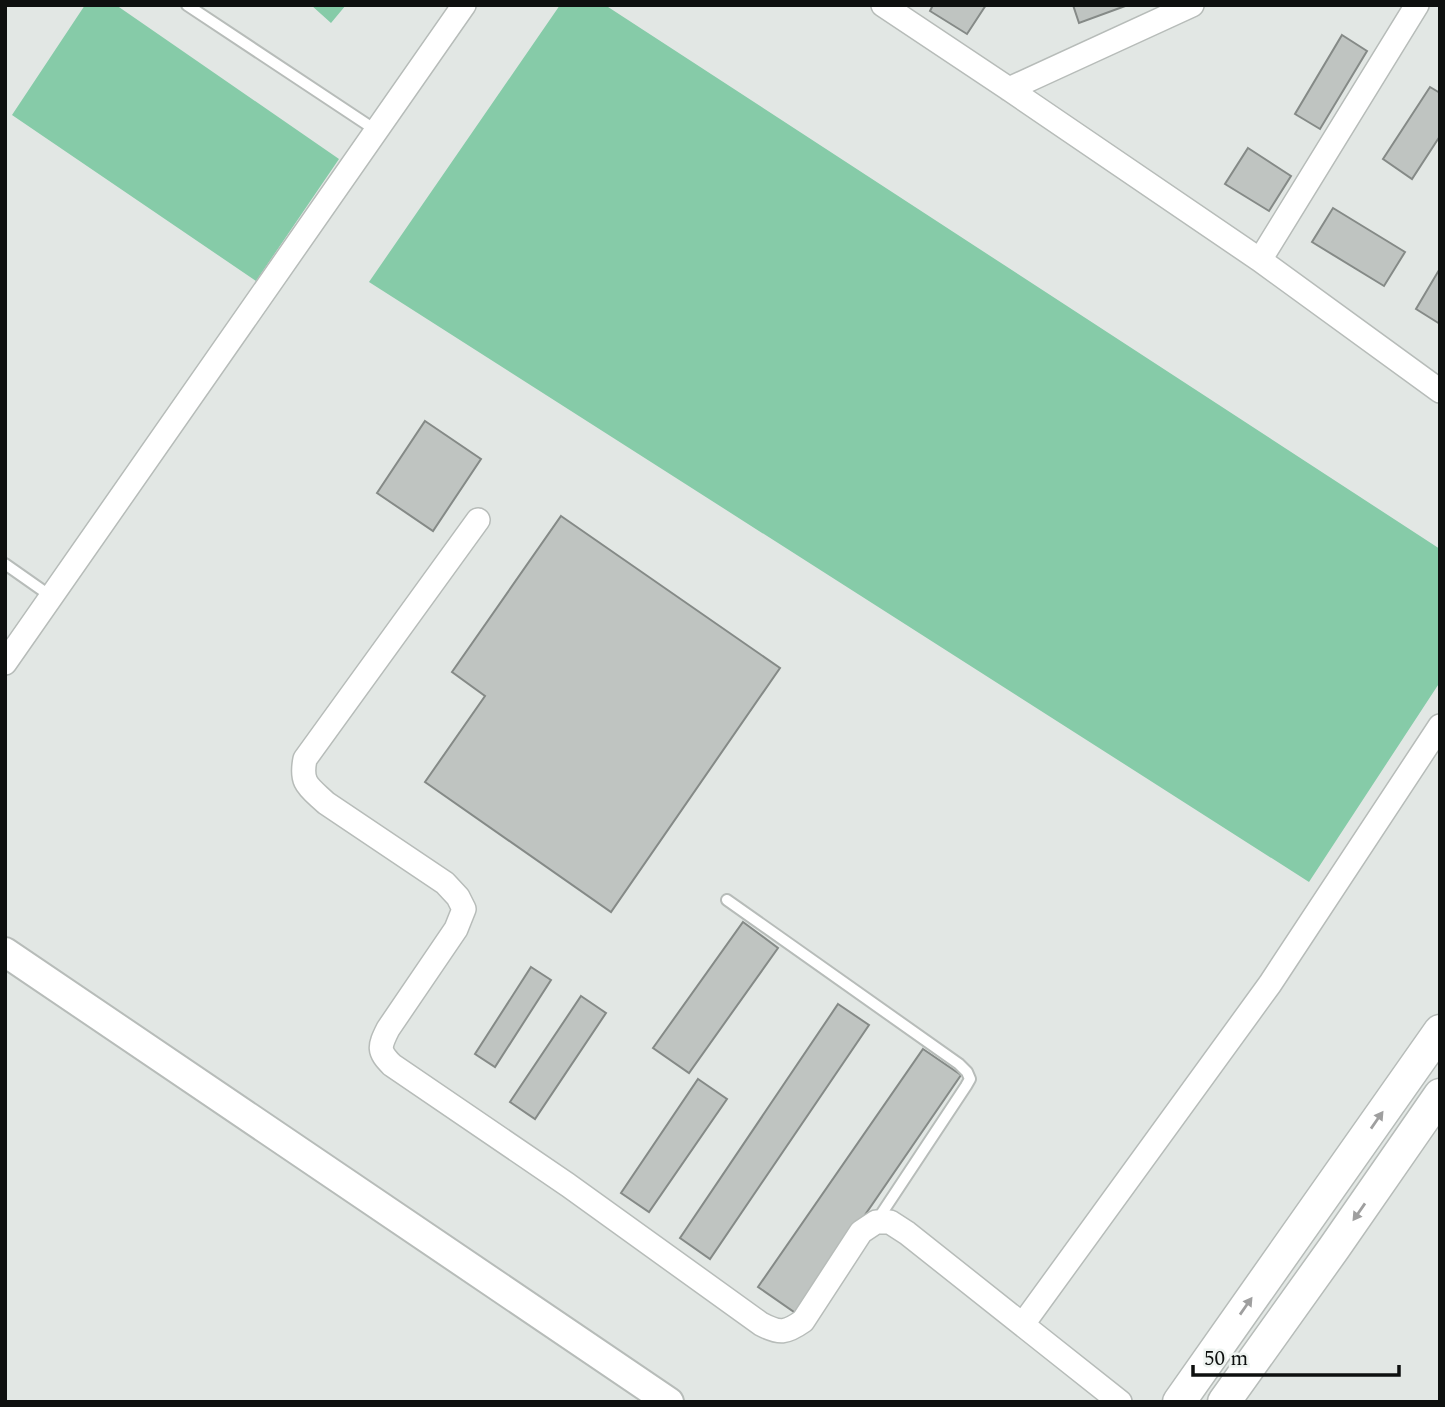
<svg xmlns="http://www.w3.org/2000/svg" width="1445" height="1407" viewBox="0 0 1445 1407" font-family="Spectral,serif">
<rect width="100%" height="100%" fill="#e2e7e4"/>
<!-- green -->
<path fill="#86cba8" d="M85,5h31l223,154 -83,122 -244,-166z
M311,5h35l-15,18z
M560,5h45l835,544v133l-131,200 -940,-600z"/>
<!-- building -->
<path fill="#bfc4c1" stroke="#858a87" stroke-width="2" d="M933,5h53l-19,29 -37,-23z
M1073,5h55l-49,18z
M1342,35l25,16 -47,78 -25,-15z
M1430,87l10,6v43l-28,43 -29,-20z
M1248,148l43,28 -22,35 -44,-27z
M1333,208l72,44 -21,34 -72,-44z
M1439,270l1,1v53l-24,-15z
M425,421l56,38 -48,72 -56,-38z
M561,516l219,152 -169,244 -186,-130 60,-86 -33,-24z
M743,922l35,26 -89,125 -36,-25z
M531,967l20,13 -56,87 -20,-13z
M581,996l25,17 -71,106 -25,-17z
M838,1004l31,21 -159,234 -30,-21z
M923,1049l38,26 -164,239 -39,-27z
M698,1079l29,20 -78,113 -28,-19z"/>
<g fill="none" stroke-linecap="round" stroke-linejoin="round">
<defs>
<path id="service" d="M187,5l190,126
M5,564l47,33
M727,900l232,164 8,8 3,7 -4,7 -90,136"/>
<path id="minor" d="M883,5l126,84 251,171 180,131
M1009,89l183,-84
M1260,260l157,-255
M478,520l-173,239c-5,25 4,28 21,44l119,80 13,14 6,12 -8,20 -68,100c-9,18 -10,22 4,36l176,120 193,139c19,10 25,9 42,-3l58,-89 15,-10h14l17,11 213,169
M5,663l459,-658
M1023,1324l247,-340 170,-258"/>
<path id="tertiary" d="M5,952l664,450"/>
<path id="secondary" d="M1179,1402l261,-371
M1224,1402l110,-154 106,-153"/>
</defs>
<!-- service casing -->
<use href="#service" stroke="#b7bcb9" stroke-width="14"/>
<!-- minor casing -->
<use href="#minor" stroke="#b7bcb9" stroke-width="26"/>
<!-- tertiary casing -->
<use href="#tertiary" stroke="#b7bcb9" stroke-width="32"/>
<!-- secondary casing -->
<use href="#secondary" stroke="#b7bcb9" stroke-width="35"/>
<!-- service -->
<use href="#service" stroke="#fff" stroke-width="10"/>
<!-- minor -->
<use href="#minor" stroke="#fff" stroke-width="23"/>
<!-- tertiary -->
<use href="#tertiary" stroke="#fff" stroke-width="28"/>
<!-- secondary -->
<use href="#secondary" stroke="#fff" stroke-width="32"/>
</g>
<!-- one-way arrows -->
<defs><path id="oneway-solid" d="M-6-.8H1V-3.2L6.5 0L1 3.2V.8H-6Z" transform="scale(1.75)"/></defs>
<g fill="#9f9f9f">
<use href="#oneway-solid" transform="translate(1377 1120) rotate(-55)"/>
<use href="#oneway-solid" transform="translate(1359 1212) rotate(125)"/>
<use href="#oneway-solid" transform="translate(1246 1306) rotate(-55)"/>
</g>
<!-- border -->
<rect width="1445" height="1407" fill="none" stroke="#0e100f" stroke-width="14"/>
<!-- scale -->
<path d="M1193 1365v10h206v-10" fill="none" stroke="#0e100f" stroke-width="3.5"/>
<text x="1204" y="1365" font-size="21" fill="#0e100f" stroke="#eff4f1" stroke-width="5" paint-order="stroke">50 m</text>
</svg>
